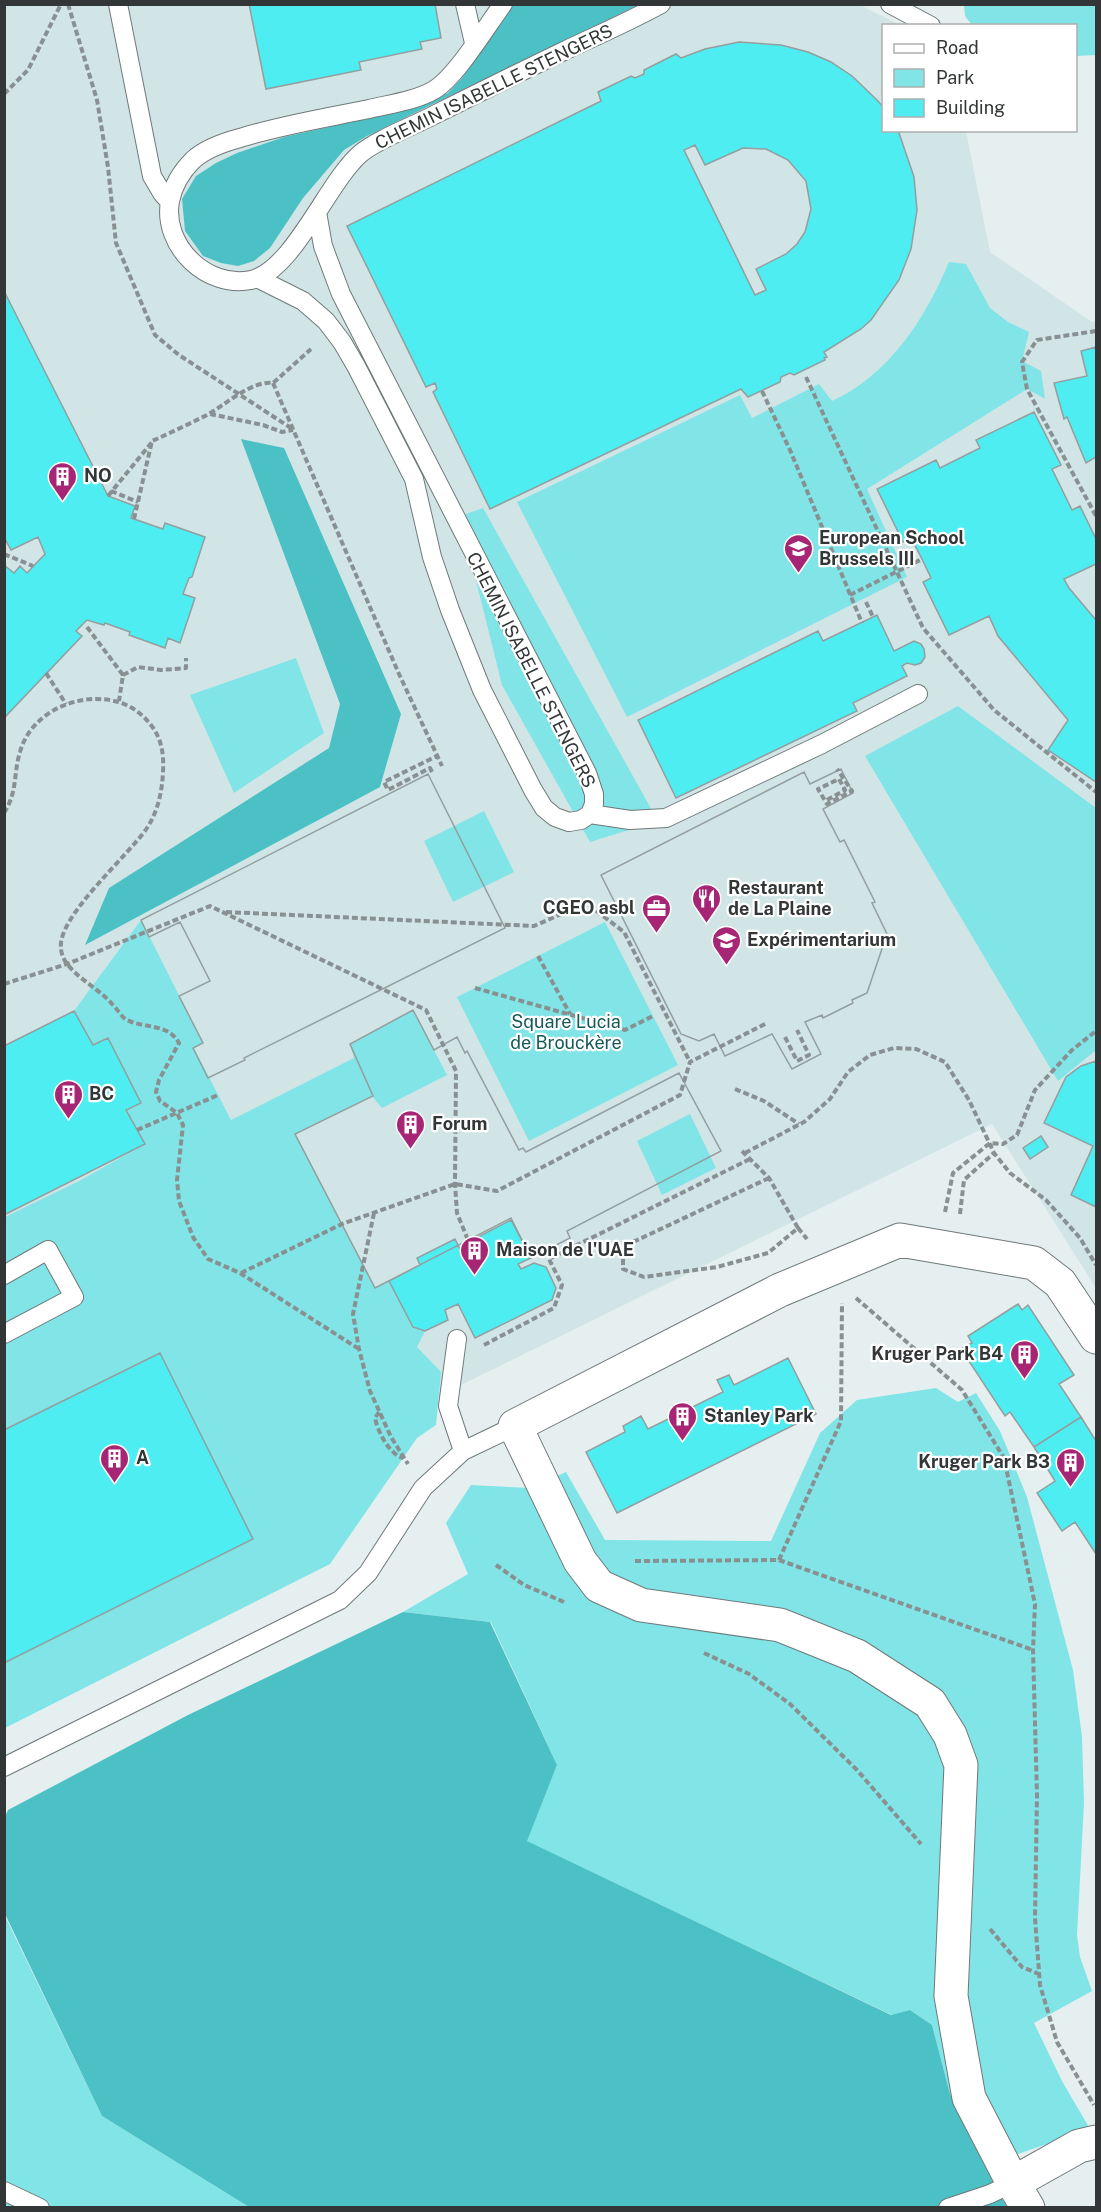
<svg xmlns="http://www.w3.org/2000/svg" width="1101" height="2212" viewBox="0 0 1101 2212" font-family="'Public Sans',sans-serif">
<rect width="100%" height="100%" fill="#e5eff0"/>
<!-- built -->
<path fill="#d1e5e6" d="M858,4l42,21 -16,1v104l82,1 24,121 102,70 4,-1v967l-104,-164 -708,348 -279,255v-1722z"/>
<!-- green -->
<path fill="#81e4e7" d="M964,5h132v50l-20,1v-30l-104,-1 -7,-9z
M949,262l17,2 24,44 18,14 21,10 -7,29 19,10 4,28 -18,-10 -160,100 40,88 -280,140 -110,-215 223,-107 12,23 67,-34 13,17c57,-26 93,-82 117,-139z
M483,508l175,313 -68,21 -88,-157 -42,-169z
M296,658l28,75 -90,60 -44,-98z
M958,706l138,102v242l-38,31 -193,-325z
M484,811l30,61 -61,30 -29,-61z
M141,920l62,123 -9,5 37,72 123,-62 -4,-14 63,-34 34,65 -65,33 -10,-12 -77,38 80,154 14,-7 24,46 12,4 -8,16 24,25 -5,53 -19,13 -87,126 -325,164v-511l74,-36 66,-37 -19,-34 14,-8 -32,-64 -15,7 -19,-34z
M605,922l73,143 -149,76 -72,-144z
M690,1114l26,54 -54,27 -25,-54z
M936,1388l22,14 18,-9 24,38 27,66 46,173 9,67 2,66 -7,132 3,22 12,34 -58,32 28,58 28,48 -72,25 -36,7 -32,-67 -18,-69 -22,-15 -18,5 -366,-174 31,-76 -66,-143 -88,-10 65,-38 -22,-51 25,-38 59,3 36,-16 39,68 166,1 49,-108 37,-33z
M4,1914l98,202 147,91h-244z"/>
<!-- forest -->
<path fill="#4cc1c5" d="M513,5h125l-271,131 -23,14 -41,48 -33,50 -16,13 -16,5 -17,-3 -18,-7 -18,-25 -3,-32 14,-23 20,-13 21,-10 47,-16 135,-30 29,-14 14,-15z
M241,439l43,9 117,266 -21,73 -295,158 24,-57 220,-140 11,-44z
M403,1612l87,10 67,143 -30,76 364,174 19,-5 22,15 18,69 49,100 8,13h-758l-147,-91 -97,-202 -1,-95 4,-9 180,-95z"/>
<!-- building -->
<path fill="#4dedf2" stroke="#949e9e" stroke-width="1.5" fill-rule="evenodd" d="M249,4h186l6,34 -21,4 2,7 -63,13 2,8 -95,19z
M739,42l42,3 27,7 23,10 21,14 25,24 7,8v22h14l16,47 3,33 -6,39 -12,31 -28,40 -10,9 -37,23 3,5 -3,1 1,2 -31,15 -4,-2 -9,4 -1,5 -32,15 -7,-8 -251,120 -57,-117 4,-3 -2,-6 -9,4 -79,-161 254,-125 -3,-9 33,-16 4,2 9,-4v-4l32,-16 5,4 24,-9zM695,145l10,20 38,-17 23,1 22,11 18,21 5,28 -6,23 -8,12 -11,10 -30,15 10,21 -11,5 -71,-145z
M4,291l104,205 27,10 -4,12 32,11 2,-6 40,14 -13,40 -3,1 -6,16 12,4 -15,45 -12,-5 -3,10 -36,-13 1,-3 -25,-9 -1,2 -17,-5 -11,11 6,5 -78,82v-153l10,8 6,-7 7,7 18,-19 -7,-17 -27,13 -7,-13z
M1096,347v110l-10,6 -19,-46 -3,2 -10,-36 33,-7 -6,-25z
M1034,412l27,53 -9,4 20,41 8,-4 16,33v25l-32,15 5,9 27,32v162l-48,-32 20,-30 -70,-84 -9,-20 -40,19 -26,-53 8,-4 -9,-19 -11,-21 -8,4 -26,-53 59,-29 4,8 40,-20 -4,-8z
M877,615l17,36 20,-10 7,3 3,5 1,8 -4,6 -6,2 -8,-2 -5,3 5,10 -54,27 4,8 -181,87 -38,-78 180,-89 5,10z
M841,769l12,24 -30,16 17,33 4,-2 31,62 -3,1 15,31 -20,59 -15,7 1,3 -30,15 -1,-3 -17,7 16,32 -29,15 -20,-35 -47,22 -11,-22 -15,7 -18,-7 -80,-159 203,-103 6,12z
M841,769l12,24 -30,16 17,33 4,-2 31,62 -3,1 15,31 -20,59 -15,7 1,3 -30,15 -1,-3 -17,7 16,32 -29,15 -20,-35 -47,22 -11,-22 -15,7 -18,-7 -80,-159 203,-103 6,12z
M428,774l77,154 -261,130 1,2 -37,18 -15,-30 10,-5 -24,-47 31,-15 -30,-59 -31,15 -8,-17z
M428,774l77,154 -261,130 1,2 -37,18 -15,-30 10,-5 -24,-47 31,-15 -30,-59 -31,15 -8,-17z
M413,1010l21,40 23,-13 8,16 2,-2 52,99 4,-2 3,4 153,-79 42,78 -154,80 3,7 -39,20 -20,-40 -136,70 -80,-154 78,-38 -23,-52z
M413,1010l21,40 23,-13 8,16 2,-2 52,99 4,-2 3,4 153,-79 42,78 -154,80 3,7 -39,20 -20,-40 -136,70 -80,-154 78,-38 -23,-52z
M74,1011l19,34 15,-7 33,65 -15,7 19,34 -141,71v-169z
M1096,1061v146l-25,-12 22,-49 -49,-23 22,-46 15,-11z
M1041,1136l7,11 -18,12 -7,-11z
M511,1220l20,38 -13,6 3,5 13,-6 12,4 10,21 -4,12 -77,38 -17,-34 -13,6 3,10 -23,11 -12,-4 -24,-46 31,-16 -3,-7 38,-19 5,10 15,-7 -1,-3z
M1018,1304l4,6 6,-5 46,70 -15,9 22,33 -47,30 -24,-35 -5,4 -44,-67 11,-6 -4,-7z
M160,1353l93,186 -249,124v-233z
M788,1358l28,56 -199,99 -31,-61 39,-20 -2,-6 18,-10 7,13 75,-37 -6,-12 12,-5 5,10z
M1081,1417l15,24v113l-21,-32 -13,9 -25,-38 18,-12 -21,-34z"/>
<g fill="none" stroke-linecap="round" stroke-linejoin="round">
<defs>
<path id="service" d="M118,4l34,172 10,17 8,9
M465,4l9,39
M503,4c-17,23 -47,73 -69,86 -19,11 -44,14 -65,19 -43,9 -87,16 -129,29 -15,4 -35,11 -47,22 -11,11 -20,26 -23,41 -8,45 37,88 81,79 42,-9 76,-97 109,-126 16,-14 53,-28 74,-39 44,-22 88,-44 132,-65 32,-15 64,-29 95,-46
M890,4l41,22
M257,278l46,23 23,20 16,21 14,24 58,113 18,78 18,53 32,80 51,100 11,18 11,9 14,5 12,-2 9,-6 4,-10v-10l-7,-21 -246,-479 -18,-48 -6,-34
M590,814l40,6 36,-2 156,-74 96,-50
M4,1275l44,-25 26,47 -70,37
M457,1339l-9,67 15,45
M4,1767l336,-167 28,-27 55,-85 40,-37 52,-25
M4,2191l36,17
M948,2208l42,-14 23,-11"/>
<path id="minor" d="M1096,1337l-36,-54 -26,-20 -134,-23 -120,50 -265,136 65,135 19,25 42,19 139,20 77,31 73,47 20,32 11,30 -10,231 18,102 44,85 66,-37 17,-4
M1013,2183l15,25"/>
</defs>
<!-- service casing -->
<use href="#service" stroke="#6f7979" stroke-width="20"/>
<!-- minor casing -->
<use href="#minor" stroke="#6f7979" stroke-width="35"/>
<!-- path -->
<path stroke="#899091" stroke-width="4" stroke-dasharray="6 3" stroke-linecap="butt" d="M68,4l29,96 11,67 8,76 39,92 24,20 115,75
M4,94l24,-24 33,-66
M1096,331l-59,9 -15,22 5,27 69,127
M806,377l117,251 71,82 102,82
M273,383l126,291 43,92
M762,391l28,59 72,173
M210,414l53,11 19,7 11,-2
M111,491l27,11
M108,496l44,-54
M134,519l18,-78c18,-8 37,-17 55,-26 18,-10 45,-35 66,-32l38,-34
M4,554l29,12
M866,602l7,15
M87,627l36,48 -4,26
M46,673l20,31
M123,675l15,-8 23,3 25,-2v-10
M432,772l-2,-4 -42,22 -4,-8 53,-26
M827,800l18,-10 -6,-11 -21,10 9,15 25,-13 -15,-22
M4,813c14,-22 9,-38 16,-61 9,-33 43,-53 76,-53 23,0 41,8 55,26 11,14 13,30 12,47 -1,20 -5,39 -16,56 -18,27 -90,89 -86,120 0,5 3,13 7,17 12,15 31,24 44,39 5,4 9,13 15,16 19,9 41,3 52,23l-20,37 -3,12 4,9 17,12 6,12 -6,55 2,21 14,36 15,22 32,14 119,76
M226,912l308,14 52,-23 38,29 66,130
M538,956l32,58
M4,984l63,-20 143,-58 216,104 30,61 -1,113 2,29 13,32
M475,988l150,42 28,-14
M785,1037l12,24 12,-6 -12,-25
M735,1089l29,12 35,23
M137,1130l81,-35
M742,1151l27,27 29,50
M745,1153l59,-31 26,-23 18,-27 22,-17 24,-7 22,1 29,13 24,38 25,53 16,20 36,27 34,38 16,27
M769,1178l-138,65 -8,12v14l21,8 73,-10 51,-14 30,-25 9,11
M945,1212l8,-39 37,-30 13,1 14,-9 18,-45 37,-40 24,-19
M374,1213l-21,101 6,35 11,42 21,46 17,27
M960,1214l4,-34 30,-27
M241,1273l101,-49 113,-40 42,7 183,-96 10,-33 77,-39
M856,1298l106,92 42,68 31,146 -2,46 4,145 -2,123 5,67 17,57 37,63
M484,1345l70,-37 8,-23 -13,-26 203,-101
M379,1412l-4,6c3,14 14,36 28,40
M779,1560l62,-139 1,-118
M635,1561l144,-1 254,90
M496,1565l28,20 40,17
M704,1653l45,21 41,30 67,66 64,74
M990,1929l32,38 17,7"/>
<!-- service -->
<use href="#service" stroke="#fff" stroke-width="18"/>
<!-- minor -->
<use href="#minor" stroke="#fff" stroke-width="33"/>
<!-- path-bridge -->
<path stroke="#899091" stroke-width="4" stroke-dasharray="6 3" stroke-linecap="butt" d="M850,595l72,-36"/>
</g>
<!-- icons -->
<defs>
<symbol id="building-pin" viewBox="-11 -11 22 30"><path d="M0 17L-7.5 6A9.5 9.5 0 1 1 7.5 6Z" fill="#a62675" stroke="#fff"/><path d="M-4-6H4V6H1V3H-1V6H-4ZM-2.5-4.3h1.7v1.8h-1.7ZM.8-4.3h1.7v1.8H.8ZM-2.5-1h1.7V.8h-1.7ZM.8-1h1.7V.8H.8Z" fill="#fff"/></symbol>
<symbol id="school-pin" viewBox="-11 -11 22 30"><path d="M0 17L-7.5 6A9.5 9.5 0 1 1 7.5 6Z" fill="#a62675" stroke="#fff"/><path d="M0-5L7-2L0 1L-7-2ZM-4 1L0 2.5L4 1V4Q0 6-4 4Z" fill="#fff"/></symbol>
<symbol id="restaurant-pin" viewBox="-11 -11 22 30"><path d="M0 17L-7.5 6A9.5 9.5 0 1 1 7.5 6Z" fill="#a62675" stroke="#fff"/><path d="M-5-6h1v4h1v-4h1v4h1v-4h1v5L-1.5 .5V6h-2V.5L-5-1ZM5-6V6H3V1.5H1.5Q1.5-4 5-6Z" fill="#fff"/></symbol>
<symbol id="office-pin" viewBox="-11 -11 22 30"><path d="M0 17L-7.5 6A9.5 9.5 0 1 1 7.5 6Z" fill="#a62675" stroke="#fff"/><path d="M-6-3h4V-5.5h4V-3h4V5H-6ZM-1-4.5V-3h2v-1.5ZM-6 0V1H6V0Z" fill="#fff"/></symbol>
<symbol id="university-pin" viewBox="-11 -11 22 30"><path d="M0 17L-7.5 6A9.5 9.5 0 1 1 7.5 6Z" fill="#a62675" stroke="#fff"/><path d="M0-5L7-2L0 1L-7-2ZM-4 1L0 2.5L4 1V4Q0 6-4 4Z" fill="#fff"/></symbol>
</defs>
<g fill-rule="evenodd">
<use href="#building-pin" x="46" y="460" width="33" height="45"/>
<use href="#school-pin" x="782" y="532" width="33" height="45"/>
<use href="#restaurant-pin" x="690" y="882" width="33" height="45"/>
<use href="#office-pin" x="640" y="892" width="33" height="45"/>
<use href="#university-pin" x="710" y="924" width="33" height="45"/>
<use href="#building-pin" x="52" y="1078" width="33" height="45"/>
<use href="#building-pin" x="394" y="1108" width="33" height="45"/>
<use href="#building-pin" x="458" y="1234" width="33" height="45"/>
<use href="#building-pin" x="1008" y="1338" width="33" height="45"/>
<use href="#building-pin" x="666" y="1400" width="33" height="45"/>
<use href="#building-pin" x="98" y="1442" width="33" height="45"/>
<use href="#building-pin" x="1054" y="1446" width="33" height="45"/>
</g>
<g text-anchor="middle" stroke-width="4.5" stroke-linejoin="round" paint-order="stroke">
<!-- street labels -->
<g font-size="18" fill="#323636" stroke="#fff">
<text transform="translate(494 87) rotate(-26)" y="6">CHEMIN ISABELLE STENGERS</text>
<text transform="translate(531 670) rotate(63)" y="6">CHEMIN ISABELLE STENGERS</text>
</g>
<!-- poi labels -->
<g font-size="18" font-weight="bold" fill="#323636" stroke="#fff" text-anchor="start">
<text x="84" y="482">NO</text>
<text x="819" y="544">European School<tspan x="819" dy="21">Brussels III</tspan></text>
<text x="728" y="894">Restaurant<tspan x="728" dy="21">de La Plaine</tspan></text>
<text x="635" y="914" text-anchor="end">CGEO asbl</text>
<text x="747" y="946">Expérimentarium</text>
<text x="89" y="1100">BC</text>
<text x="432" y="1130">Forum</text>
<text x="496" y="1256">Maison de l'UAE</text>
<text x="1003" y="1360" text-anchor="end">Kruger Park B4</text>
<text x="704" y="1422">Stanley Park</text>
<text x="136" y="1464">A</text>
<text x="1050" y="1468" text-anchor="end">Kruger Park B3</text>
</g>
<!-- park labels -->
<g font-size="18" fill="#15585a" stroke="#fff">
<text x="566" y="1028">Square Lucia<tspan x="566" dy="21">de Brouckère</tspan></text>
</g>
</g>
<!-- border -->
<rect width="1101" height="2212" fill="none" stroke="#323636" stroke-width="12"/>
<!-- legend -->
<rect x="882" y="24" width="195" height="108" fill="#ffffff" stroke="#adafaf" stroke-width="1.5"/>
<rect x="894" y="44" width="30" height="9" fill="#ffffff" stroke="#adafaf" stroke-width="1.5"/>
<text x="936" y="54" font-size="18" fill="#323636">Road</text>
<rect x="894" y="69" width="30" height="18" fill="#81e4e7" stroke="#adafaf" stroke-width="1.5"/>
<text x="936" y="84" font-size="18" fill="#323636">Park</text>
<rect x="894" y="99" width="30" height="18" fill="#4dedf2" stroke="#adafaf" stroke-width="1.5"/>
<text x="936" y="114" font-size="18" fill="#323636">Building</text>
</svg>
